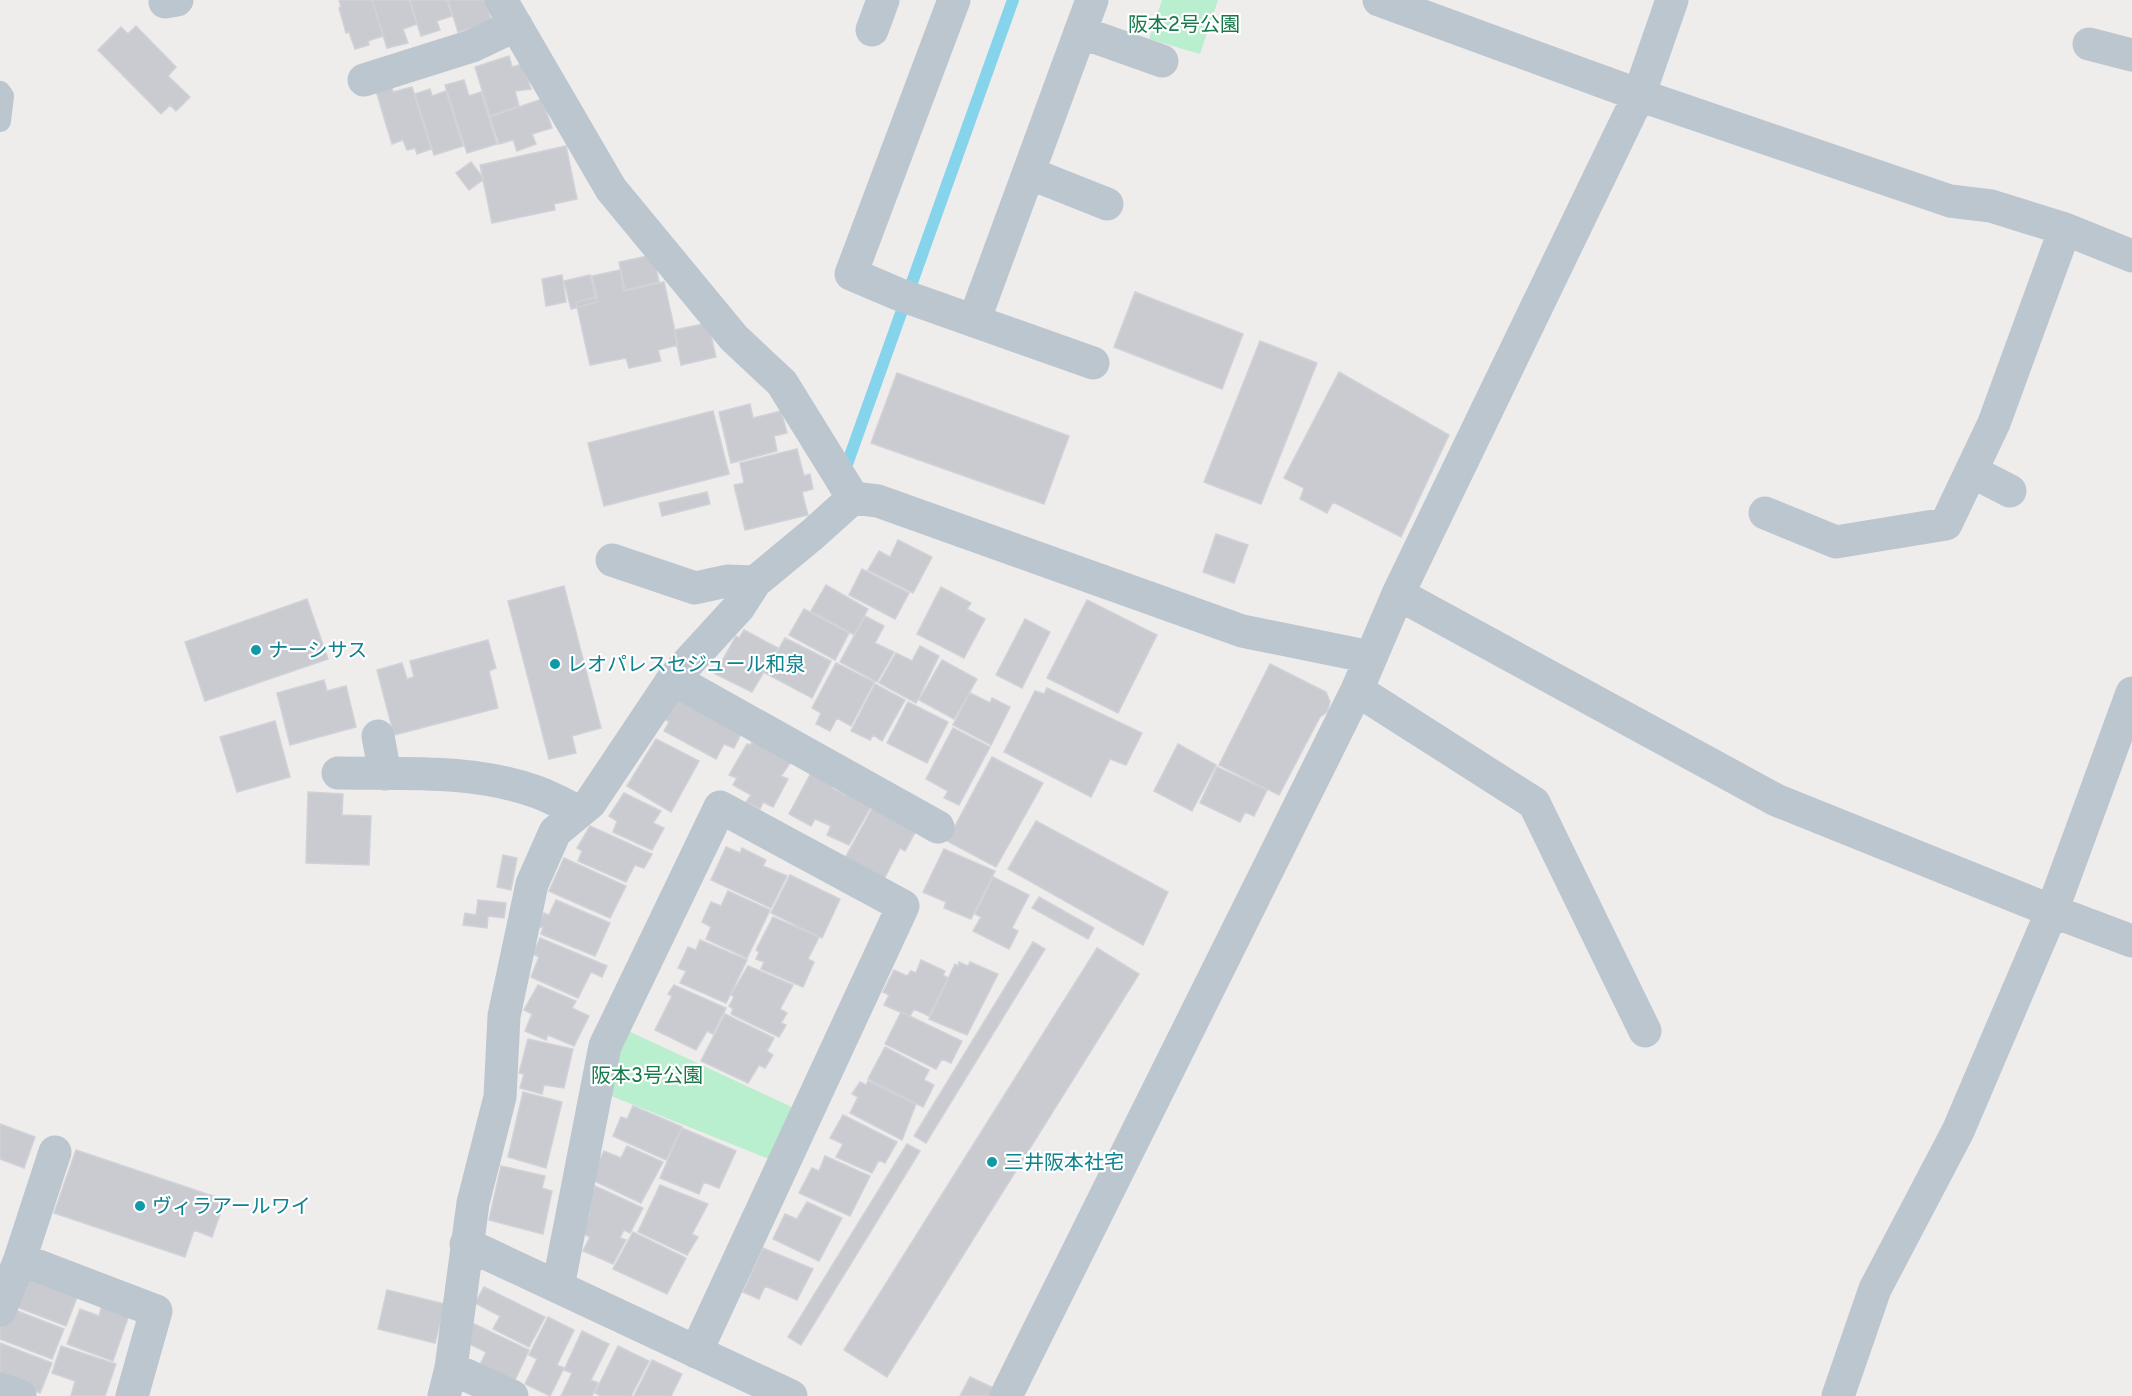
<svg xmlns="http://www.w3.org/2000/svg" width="2132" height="1396" viewBox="0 0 2132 1396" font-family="Overpass,'Noto Sans JP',sans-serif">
<rect width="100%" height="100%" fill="#efecec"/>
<!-- green -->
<path fill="#b9eece" d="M1162,0h56l-18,54 -51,-15z
M626,1030l168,78 -20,53 -165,-66 11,-48z"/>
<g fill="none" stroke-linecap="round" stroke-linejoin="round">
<!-- stream -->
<path stroke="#85d4ec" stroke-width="12" d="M846,467l167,-467"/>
</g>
<!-- building -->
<path fill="#c9cbd1" stroke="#d0d2d8" stroke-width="1.5" d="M339,0h33l11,36 -15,5 1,4 -14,4 -6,-17 -3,1 -7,-25 2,-1z
M372,0h37l8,24 -14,5 5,14 -21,5z
M410,0h37l5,16 -15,5 3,9 -19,6z
M448,0h37l7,22 -34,10z
M136,26l40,41 -8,9 22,21 -14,14 -6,-6 -9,9 -63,-64 23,-23 7,7z
M509,56l3,11 11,-3 8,25 -16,2 4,15 -29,10 -15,-49z
M464,80l5,16 12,-4 16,52 -30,9 -22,-68z
M392,86l1,6 19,-5 19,62 -14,5 -2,-6 -8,2 -4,-10 -11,4 -16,-53z
M430,89l2,7 14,-5 17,55 -29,9 -19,-61z
M542,99l10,29 -20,6 4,10 -19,7 -4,-11 -14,4 -9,-27z
M566,146l11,53 -23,5 1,6 -63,13 -12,-58z
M471,162l13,17 -15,11 -13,-17z
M653,255l6,27 -34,8 -6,-28z
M620,270l4,21 40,-9 14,63 -20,5 3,11 -32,7 -3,-10 -36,7 -14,-63 21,-5 -5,-21z
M562,275l4,27 -20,4 -4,-27z
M590,275l7,27 -26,7 -7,-28z
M1135,292l108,42 -21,55 -108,-42z
M708,323l8,34 -35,8 -7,-35z
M1260,341l57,22 -56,141 -57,-22z
M1339,372l110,63 -48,102 -68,-35 -6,11 -27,-14 4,-11 -20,-10z
M897,373l172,63 -25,68 -173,-61z
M750,404l3,14 28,-7 6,22 -13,3 3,15 -46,12 -12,-51z
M713,411l16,63 -125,32 -16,-63z
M797,449l7,27 6,-2 3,15 -11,3 6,23 -63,15 -11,-45 10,-2 -4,-20z
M707,492l3,12 -48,12 -3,-13z
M1216,534l32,11 -14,38 -31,-11z
M898,540l34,17 -19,36 -45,-23 11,-19 11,6z
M862,569l47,24 -14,26 -46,-24z
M826,585l42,24 -14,26 -43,-24z
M564,586l37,142 -29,8 4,17 -27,6 -41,-158z
M941,587l30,16 -4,6 18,10 -21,39 -47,-24z
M307,599l21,60 -123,42 -20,-59z
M1087,600l70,35 -39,78 -71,-35z
M804,609l45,24 -14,27 -46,-25z
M865,616l19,10 -9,17 19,9 -17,30 -37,-20z
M1025,619l25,13 -28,56 -26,-13z
M744,630l34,18 -26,44 -37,-18 21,-38 3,2z
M785,638l46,23 -19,37 -47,-25z
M488,640l8,28 -7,3 9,37 -104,27 -17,-65 25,-7 5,16 7,-2 -4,-16z
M920,646l19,10 -23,47 -37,-20 17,-30 16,8z
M942,660l35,19 -23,40 -35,-19z
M836,663l38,19 -23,44 -14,-8 -7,13 -14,-7 5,-11 -9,-5z
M1270,664l56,28 4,10 -3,10 -7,5 -41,78 -60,-30z
M324,680l3,11 19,-5 10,41 -66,18 -13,-52z
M875,684l30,16 -23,41 -9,-6 -3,5 -19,-9z
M1047,688l95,45 -16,32 -16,-6 -19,38 -87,-45 31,-61 9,3z
M970,693l20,10 2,-5 18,9 -19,38 -38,-20z
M674,696l67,38 -7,14 -10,-4 -8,15 -52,-28 5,-9 -6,-4z
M908,702l40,20 -21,41 -40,-20z
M275,721l15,56 -53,15 -17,-55z
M953,728l37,19 -31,58 -15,-7 4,-7 -22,-12z
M656,739l43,22 -28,51 -44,-26z
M752,742l41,17 -12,17 7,3 -15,28 -10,-5 -3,7 -14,-7 5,-7 -18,-10 4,-7 -8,-3 18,-31 3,1z
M1178,744l38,21 -24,46 -38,-20z
M992,757l51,26 -47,84 -49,-26z
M1217,767l50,23 -13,26 -9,-4 -5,10 -40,-19z
M812,771l23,11 -3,6 14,7 3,-4 24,12 -24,42 -22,-10 4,-9 -16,-7 -4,7 -22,-12z
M308,792l35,2 -1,21 29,1 -2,49 -63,-2z
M624,793l37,18 -8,12 11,5 -12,22 -39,-18 4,-11 -8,-5z
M873,807l44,22 -12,22 -5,-3 -16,31 -40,-19z
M1036,821l132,71 -25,53 -135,-76z
M590,826l62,28 -8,14 -9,-3 -9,17 -48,-21 4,-10 -5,-3z
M726,847l14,6 2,-5 24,12 -3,6 24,10 -16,32 -60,-28z
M944,849l51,22 -24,48 -27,-11 2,-6 -23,-10z
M503,855l14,3 -6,32 -14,-3z
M564,858l62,28 -16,32 -61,-27z
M790,875l50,24 -18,39 -51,-25z
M993,877l36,18 -17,33 6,3 -9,18 -36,-18 8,-14 -6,-3z
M728,891l42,19 -23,48 -41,-19 5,-12 -9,-5 9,-20 10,4z
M1039,897l55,31 -6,11 -56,-31z
M478,900l28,3 -2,15 -16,-2 -1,12 -24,-3 2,-12 11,2z
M556,900l54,23 -15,33 -54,-22 2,-6 -5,-2 6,-13 5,2z
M773,917l46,20 -11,22 6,3 -11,25 -42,-18 3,-7 -8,-3 3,-7 -3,-2z
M540,938l67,28 -5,11 -11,-5 -13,26 -47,-21 8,-20 -6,-3z
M700,940l47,20 -21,43 -46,-20 6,-12 -8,-3 10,-21 8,3z
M1033,942l12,7 -119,194 -12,-7z
M1097,948l42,26 -252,403 -43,-27z
M921,960l24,11 -2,4 5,3 -19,38 -15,-7 -4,7 -26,-11 5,-10 -6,-3 11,-22 13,6 4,-5 5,2z
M959,962l9,4 2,-4 28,12 -31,61 -38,-16 26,-55 3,2z
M748,966l45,19 -13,24 7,4 -6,10 5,2 -7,12 -48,-23 2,-5 -4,-3 5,-9 -3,-2z
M538,985l38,16 -4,7 17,8 -15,30 -26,-11 -2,5 -21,-9 7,-17 -8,-4z
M674,985l52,23 -13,26 -6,-3 -11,19 -41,-20 17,-34 -4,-2z
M901,1012l61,29 -11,22 -9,-4 -6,10 -51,-25z
M725,1014l49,24 -7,13 6,4 -8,13 -6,-3 -11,18 -47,-22z
M528,1039l45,10 -9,39 -20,-3 -2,9 -22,-6 4,-14 -5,-1z
M885,1047l44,23 -5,10 10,5 -11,22 -55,-28z
M868,1081l48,23 -14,36 -52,-27 8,-16 -6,-3 8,-12 6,3z
M523,1092l39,10 -16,66 -38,-11z
M633,1106l49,21 -16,33 -53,-24 8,-19 6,2z
M843,1115l54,27 -12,21 -6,-3 -7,13 -36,-16 7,-13 -13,-6z
M0,1124l35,13 -11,31 -24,-9z
M682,1128l54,23 -17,37 -15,-6 -5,12 -39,-16z
M907,1144l13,7 -119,194 -13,-8z
M627,1146l36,16 -22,41 -51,-24 14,-28 17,7z
M76,1150l149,50 -13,37 -18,-7 -9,27 -131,-44z
M825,1156l45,20 -20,40 -51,-23 13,-25 7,3z
M501,1166l44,10 -3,12 10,3 -9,43 -54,-14z
M660,1185l48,19 -16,30 6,3 -11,18 -49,-23z
M595,1186l48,22 -13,25 -6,-3 -4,8 6,2 -13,24 -30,-13 7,-14 -10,-5 10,-18 -7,-5z
M807,1202l35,16 -23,43 -46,-22 12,-25 12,5z
M633,1232l53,26 -19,36 -54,-25z
M763,1248l50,21 -16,31 -32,-14 -6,13 -16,-7z
M21,1274l57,21 -12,31 -57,-22z
M484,1287l61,30 -16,30 -36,-18 7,-13 -25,-13z
M387,1290l58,14 -10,39 -57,-14z
M102,1305l27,10 -16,46 -46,-17 13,-35 19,7z
M7,1307l57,22 -12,30 -52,-20v-13z
M548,1317l26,13 -17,35 7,3 -14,28 -25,-12 12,-25 -8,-4z
M470,1322l59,28 -15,32 -34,-17 6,-13 -25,-12z
M582,1331l27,13 -18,36 7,3 -6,13h-31l11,-23 -8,-3z
M0,1343l52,20 -12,30 -40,-15z
M61,1346l55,18 -11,32h-34l4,-15 -23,-8z
M618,1346l31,15 -18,35h-30l-6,-3z
M652,1360l30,14 -11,22h-37z
M970,1377l26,12 -4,7h-32z"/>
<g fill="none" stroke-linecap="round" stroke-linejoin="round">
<!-- service -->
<path stroke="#bcc6cf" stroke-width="22" d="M0,92l3,4 -3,25"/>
<!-- minor -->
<path stroke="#bcc6cf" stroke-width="33" d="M501,0l110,189 123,149 48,45 71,115
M954,0l-103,274 47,20 195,69
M1379,0l260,95 311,106 41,5 74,23 67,27
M165,2l12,-2
M872,30l11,-30
M1080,32l82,29
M2089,44l43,11
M364,80l108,-34 44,-21
M1029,173l78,31
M974,321l118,-321
M1971,471l39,20
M1765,513l71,29 110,-18 48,-101 71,-194
M612,560l83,28 32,-7 28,1
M1398,594l378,206 276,111 80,30
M673,679l265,148
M1357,690l177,113 111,228
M378,736l7,38
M338,773c66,1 136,-4 199,19 14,5 28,13 42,20
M466,1244l325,152
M20,1259l35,-107
M558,1287l47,-241 115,-239 183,99 -207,446
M0,1310l20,-51 136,52 -24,85
M451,1368l61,28
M0,1389l20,7
M444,1396l7,-28 22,-165 27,-106 4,-81 28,-132 23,-52 35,-29 83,-124 66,-72 16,-25 58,-48 40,-36 25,3 364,130 128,26
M1006,1396l351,-706 41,-96 241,-499 33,-95
M1838,1396l37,-107 83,-158 94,-220 80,-218"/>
</g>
<!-- markers -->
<g fill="#0f9aa8" stroke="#fff" stroke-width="2">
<circle cx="256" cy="650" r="6"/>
<circle cx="555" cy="664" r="6"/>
<circle cx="992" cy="1162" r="6"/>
<circle cx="140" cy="1206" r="6"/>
</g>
<g text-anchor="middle" stroke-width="4.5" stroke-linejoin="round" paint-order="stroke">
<!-- park labels -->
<g font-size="20" fill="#167a4a" stroke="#fff">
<text x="1184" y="31">阪本2号公園</text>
<text x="647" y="1082">阪本3号公園</text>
</g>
<!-- culture labels -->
<g font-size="20" fill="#0d838f" stroke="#fff" text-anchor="start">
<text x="268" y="657">ナーシサス</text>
<text x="567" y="671">レオパレスセジュール和泉</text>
<text x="1004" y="1169">三井阪本社宅</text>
<text x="152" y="1213">ヴィラアールワイ</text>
</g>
</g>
</svg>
